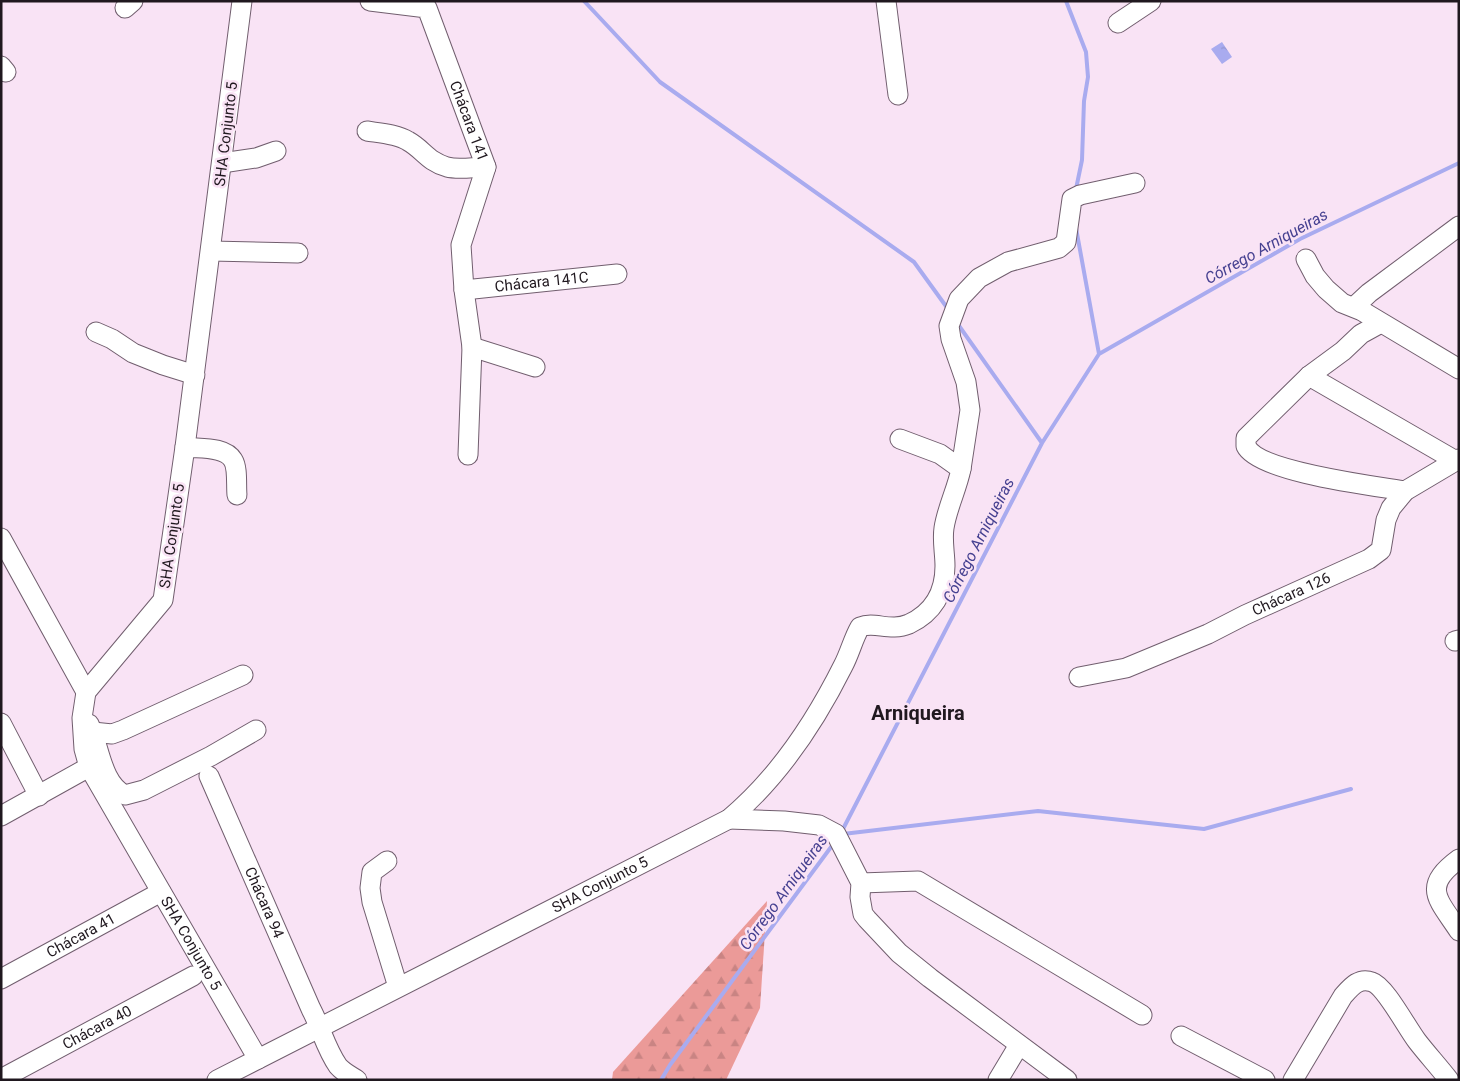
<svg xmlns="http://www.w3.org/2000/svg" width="1460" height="1081" viewBox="0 0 1460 1081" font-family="Roboto,sans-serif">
<defs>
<pattern id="forest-firs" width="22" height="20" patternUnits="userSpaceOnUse" patternTransform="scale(1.25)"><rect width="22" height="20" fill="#eb9a98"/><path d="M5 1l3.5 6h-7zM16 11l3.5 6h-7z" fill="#c98483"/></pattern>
<pattern id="water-ripples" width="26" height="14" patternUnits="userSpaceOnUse" patternTransform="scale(1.25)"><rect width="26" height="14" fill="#a9abef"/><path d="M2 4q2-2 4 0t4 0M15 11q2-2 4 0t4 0" fill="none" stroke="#9192cc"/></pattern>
</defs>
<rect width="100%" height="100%" fill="#f9e3f5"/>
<!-- forest -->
<path fill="url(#forest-firs)" d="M767,901l-7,107 -34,72h-114l1,-8z"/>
<!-- water -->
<path fill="url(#water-ripples)" d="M1222,42l10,15 -10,7 -11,-15z"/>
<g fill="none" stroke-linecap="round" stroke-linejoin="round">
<!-- stream -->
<path stroke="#a9abef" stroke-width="4" d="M584,1l76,81 254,180 34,47
M1066,1l20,51 2,25 -4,24 -2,59 -6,29
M1076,228l23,126
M957,323l85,120
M842,831l200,-388 57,-89 201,-115 159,-76
M843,834l195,-23 166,18 147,-40
M661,1080l9,-15 164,-222"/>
<defs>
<g id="minor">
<path id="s1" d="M242,1l-57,446 -22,153 -77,92 -4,26 2,31 5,18 169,292"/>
<path id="s2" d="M370,1l57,7 59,159 -25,78 3,45 8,57 -4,108"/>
<path d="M886,1l12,94"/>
<path d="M125,8l8,-7"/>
<path d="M1118,23l33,-22"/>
<path d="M1,66l5,6"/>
<path d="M367,131c13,2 30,3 41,10 16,9 19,20 39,26 12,3 26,0 39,0"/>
<path d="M222,163l34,-5 20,-7"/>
<path d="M211,251l87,2"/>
<path d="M1306,259l9,17 11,13 16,14 20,8 97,58"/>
<path id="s3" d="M464,290l153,-16"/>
<path d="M1354,307l15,-14 90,-67"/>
<path d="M1381,323l-20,11 -18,17 -34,25 -60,59 -3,3v8c12,26 129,40 159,45"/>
<path d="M96,332l16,7 21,14 30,12 32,10"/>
<path d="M472,347l63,20"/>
<path d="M1309,376l147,85"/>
<path d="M185,447c14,2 40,-1 48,13 5,8 3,25 4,35"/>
<path d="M961,469l9,-59 -4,-28 -15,-43 -2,-13 10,-27 20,-21 29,-16 51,-14 7,-6 6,-43 8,-4 55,-12"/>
<path d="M1,538l85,154"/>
<path d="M1455,641l4,-1"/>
<path id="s4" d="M1079,677l47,-9 82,-34 37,-19 124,-56 12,-9 5,-30 5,-12 14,-17 54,-32"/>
<path d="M1,723l38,73"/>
<path d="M89,724c11,22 12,59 36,71l19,-5 67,-34 45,-26"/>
<path d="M93,732l19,2 11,-4 120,-55"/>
<path id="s5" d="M209,776l102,233c10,19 15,40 27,57 5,6 13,10 19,14"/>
<path d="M1,816l88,-49"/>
<path d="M729,819l55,2 35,4 17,9 25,49 -1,14 3,17 4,5 32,34 31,25 137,102"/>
<path d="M1459,859c-38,28 -21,40 0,72"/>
<path d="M387,861l-15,11 -2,16 2,14 26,85"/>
<path d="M861,883l57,-2 224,134"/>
<path id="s6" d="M1,979l160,-87"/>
<path d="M1181,1036l84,44"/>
<path id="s7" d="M1,1079l192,-103"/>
<path id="s8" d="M217,1080l512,-261c49,-41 86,-97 114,-153 7,-13 10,-27 17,-39 15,-6 30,5 49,-3 24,-11 36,-32 36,-58 0,-13 -3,-25 -1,-38 3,-20 13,-39 17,-59l-21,-15 -40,-15"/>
<path d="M998,1080l21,-35"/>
<path d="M1293,1080l50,-84c8,-9 16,-19 29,-14 13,4 35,46 45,59 10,13 22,26 32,39"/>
</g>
</defs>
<!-- minor casing -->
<use href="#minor" stroke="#715e6e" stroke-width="21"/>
<!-- minor -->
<use href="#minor" stroke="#fff" stroke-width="19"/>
</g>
<g text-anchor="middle" stroke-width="5" stroke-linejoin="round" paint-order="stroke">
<!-- street labels -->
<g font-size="15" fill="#20181f" stroke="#f9e3f5">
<text dy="5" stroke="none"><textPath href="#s2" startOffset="178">Chácara 141</textPath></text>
<text transform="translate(226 134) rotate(-83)" y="5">SHA Conjunto 5</text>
<text dy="5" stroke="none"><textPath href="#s3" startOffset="78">Chácara 141C</textPath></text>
<text transform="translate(172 536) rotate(-82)" y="5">SHA Conjunto 5</text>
<text dy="5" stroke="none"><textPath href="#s4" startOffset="229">Chácara 126</textPath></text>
<text dy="5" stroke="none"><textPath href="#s8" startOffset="430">SHA Conjunto 5</textPath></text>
<text dy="5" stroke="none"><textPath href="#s5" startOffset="138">Chácara 94</textPath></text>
<text dy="5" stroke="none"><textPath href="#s6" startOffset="91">Chácara 41</textPath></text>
<text dy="5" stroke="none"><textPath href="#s1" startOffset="1004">SHA Conjunto 5</textPath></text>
<text dy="5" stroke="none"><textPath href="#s7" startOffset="109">Chácara 40</textPath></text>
</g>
<!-- water labels -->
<g font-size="16" font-style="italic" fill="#464191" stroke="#f9e3f5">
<text transform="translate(1266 246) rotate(-29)" y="6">Córrego Arniqueiras</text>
<text transform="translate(978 540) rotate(-63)" y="6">Córrego Arniqueiras</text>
<text transform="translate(783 892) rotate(-54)" y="6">Córrego Arniqueiras</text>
</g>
<!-- district labels -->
<g font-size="20" font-weight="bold" fill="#20181f" stroke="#f9e3f5">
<text x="918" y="720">Arniqueira</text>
</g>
</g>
<!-- border -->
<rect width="1460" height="1081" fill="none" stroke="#20181f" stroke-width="5"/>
</svg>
